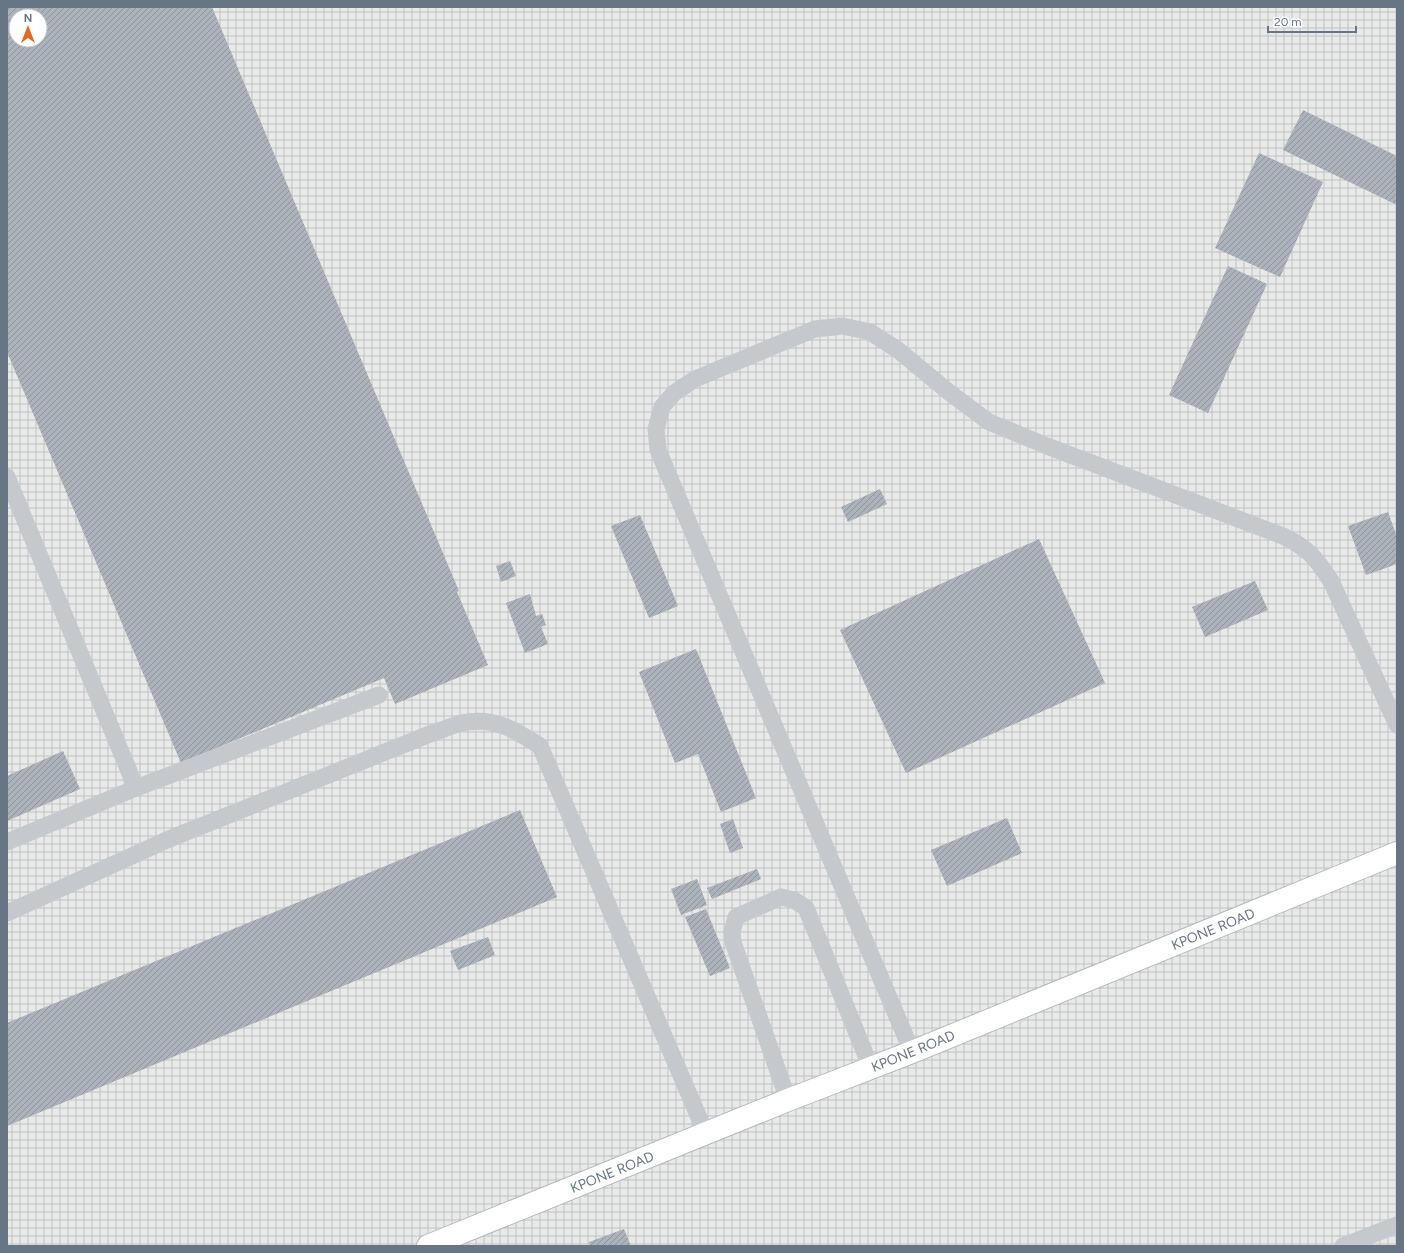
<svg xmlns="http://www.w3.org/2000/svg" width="1404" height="1253" viewBox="0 0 1404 1253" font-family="Figtree,sans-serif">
<defs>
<pattern id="industrial-grid" width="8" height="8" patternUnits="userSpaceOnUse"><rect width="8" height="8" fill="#e8e9e8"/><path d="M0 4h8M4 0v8" fill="none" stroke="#c0c1c2"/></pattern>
<pattern id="building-hatch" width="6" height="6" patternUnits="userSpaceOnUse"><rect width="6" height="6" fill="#abb2b9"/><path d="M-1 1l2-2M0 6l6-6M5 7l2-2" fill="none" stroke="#8f959c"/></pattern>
</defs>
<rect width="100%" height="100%" fill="#f7f8f5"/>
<!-- industrial -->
<path fill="url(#industrial-grid)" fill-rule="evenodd" d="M7,7h1390v1239h-1390zM16,16h24v24h-24z"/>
<!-- building -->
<path fill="url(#building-hatch)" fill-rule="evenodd" d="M7,7h205l247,584 -2,1 31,73 -93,39 -11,-26 -203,85 -174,-411zM16,16h24v24h-24z
M1303,110l94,46v49l-114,-55z
M1259,153l64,29 -43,95 -65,-29z
M1228,266l39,18 -59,129 -39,-18z
M880,489l7,15 -39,18 -7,-15z
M1388,512l9,25v27l-31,11 -18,-49z
M640,515l38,91 -29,12 -38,-92z
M1039,539l66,144 -199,90 -66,-143z
M510,561l6,15 -15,6 -5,-16z
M1255,581l13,29 -63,27 -13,-30z
M530,594l6,22 6,-2 4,11 -5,2 7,17 -23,9 -19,-50z
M696,649l60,149 -35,14 -23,-58 -23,9 -36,-91z
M63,751l17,38 -73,32v-45z
M520,810l37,87 -550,229v-103z
M1007,818l15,35 -75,33 -16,-36z
M733,819l10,29 -13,5 -10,-29z
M757,869l4,10 -49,20 -5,-11z
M697,879l10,26 -26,10 -10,-26z
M706,909l24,59 -20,8 -25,-59z
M488,937l7,18 -37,15 -8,-19z
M624,1229l7,17h-41l-1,-4z"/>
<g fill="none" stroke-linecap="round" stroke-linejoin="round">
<defs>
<path id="secondary" d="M428,1246l360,-146 124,-48 485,-199"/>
</defs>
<!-- secondary casing -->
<use href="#secondary" stroke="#b5babf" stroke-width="24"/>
<!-- service -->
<path stroke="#c5c8cc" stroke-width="17" d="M7,477l129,311
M7,842l129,-54 243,-93
M7,913l162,-74 261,-105c11,-3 22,-9 32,-11 31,-7 53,7 78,23l166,388
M912,1052l-254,-602 -2,-21 6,-22 12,-14 21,-14 120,-50 28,-3 27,6 28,18 52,43 39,29 58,24 236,90c25,12 33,22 48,45l66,144
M788,1100l-55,-158 -1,-10 4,-15 45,-20 13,3 12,8 65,160
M1343,1246l54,-21"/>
<!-- secondary -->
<use href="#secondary" stroke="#fff" stroke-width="22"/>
</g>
<g text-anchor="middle" stroke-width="4" stroke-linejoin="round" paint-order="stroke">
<!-- street labels -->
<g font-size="14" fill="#677585" stroke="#fff">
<text transform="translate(1213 929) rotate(-22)" y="5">KPONE ROAD</text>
<text transform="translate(913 1051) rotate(-22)" y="5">KPONE ROAD</text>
<text transform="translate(612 1172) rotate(-22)" y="5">KPONE ROAD</text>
</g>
</g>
<!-- border -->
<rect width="1404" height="1253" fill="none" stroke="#677585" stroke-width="16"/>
<!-- north arrow -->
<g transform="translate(28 28)"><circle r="19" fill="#ffffff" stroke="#c2c8ce"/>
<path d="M0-3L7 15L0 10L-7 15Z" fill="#e1672b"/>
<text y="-6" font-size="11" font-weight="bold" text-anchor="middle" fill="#677585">N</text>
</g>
<!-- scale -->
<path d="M1268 26v6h88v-6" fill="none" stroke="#677585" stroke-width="2"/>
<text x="1274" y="26" font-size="12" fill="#677585" stroke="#ffffff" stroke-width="3" paint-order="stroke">20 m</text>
</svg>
